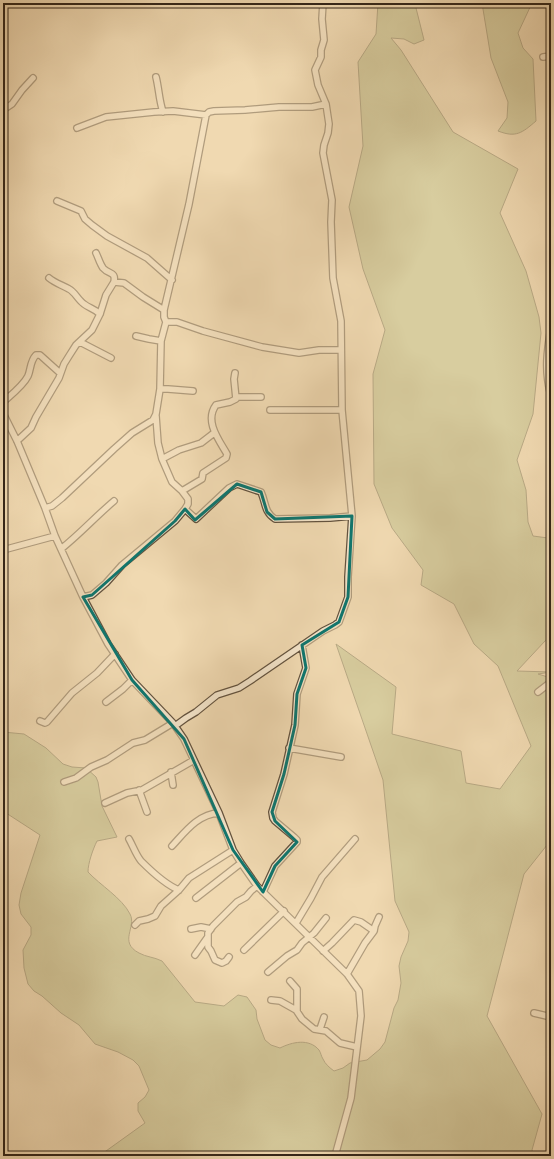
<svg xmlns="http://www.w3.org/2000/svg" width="554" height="1159" viewBox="0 0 554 1159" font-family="'IM FELL French Canon',serif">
<rect width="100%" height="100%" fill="#f0d9b1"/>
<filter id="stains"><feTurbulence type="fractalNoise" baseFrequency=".005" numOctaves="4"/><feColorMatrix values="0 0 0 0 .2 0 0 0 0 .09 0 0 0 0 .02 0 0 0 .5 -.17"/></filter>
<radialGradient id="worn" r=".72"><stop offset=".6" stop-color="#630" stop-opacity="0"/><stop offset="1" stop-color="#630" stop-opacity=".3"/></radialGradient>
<!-- green -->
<path fill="#babf8b" stroke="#777252" d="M378,3h43l-5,5 8,32 -10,4 -10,-5 -13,-1 10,12 52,82 65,37 -18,44 26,58 13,46 2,16 -8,81 -16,46 9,30 2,32 5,14 15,2 3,-1v100l-6,4 -28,30 34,1 -13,2 13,4v162l-27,34 -37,142 55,98 -10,36 2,6h-203l-3,-1 -7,1h-222l46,-33 -7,-12v-8l7,-6 4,-7 -10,-24 -6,-6 -15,-8 -23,-8 -16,-19 -18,-12 -19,-17 -8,-5 -6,-7 -4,-16 -1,-18 8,-15v-8l-10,-13 -2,-9 2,-12 19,-58 -37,-24v-79l21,2 22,14 17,16 9,3 14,1 10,9 2,5 4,24 15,31 -20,4c-4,8 -9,22 -9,31 12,13 34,26 42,42 7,13 -12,28 9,39 7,4 15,4 23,8l33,41 29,4 14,-11 9,2 9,13 1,9 8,21 6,5 9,3c12,-6 29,-10 39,2 2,3 2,6 4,9 2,5 7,9 11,12l9,-3 7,-5 17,-3 13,-11 5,-7 9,-34 4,-8 3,-17 -2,-17 2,-9 7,-16 1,-9 -14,-31 -12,-121 -47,-136 60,43 -4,47 69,17 5,32 34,6 31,-43 -33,-80 -24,-22 -20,-40 -33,-19 2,-15 -31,-42 -18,-44 -1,-110 12,-44 -22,-61 -14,-62 14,-61 -5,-84 18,-28z
M482,3h50l-14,30 5,15 10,11 3,62c-14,12 -20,17 -38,10l9,-13 1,-16 -17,-44z"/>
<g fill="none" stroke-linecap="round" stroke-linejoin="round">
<defs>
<path id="minor" d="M543,57l8,-1
M156,77c3,12 3,23 7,35
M3,110l9,-6 10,-14 11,-12
M206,115l3,-3 5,-1 31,-1 34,-3h33l14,-3
M77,128l29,-11 48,-5 19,-1 33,4 -17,89 -25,106v7l2,5
M57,201l24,10 4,8 7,6 15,11 40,22 25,22
M96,253c2,4 4,11 7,15 6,7 13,3 11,14
M49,278c6,5 13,7 20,11 6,3 9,11 15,15 5,4 11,5 16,10
M551,327c-4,24 -7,44 0,69
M136,336l13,3 12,2
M80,342l31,16
M160,389h8l25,2
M236,397h25
M3,402c8,-7 20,-16 25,-26 3,-7 2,-15 8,-21h4l20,18
M270,410h72
M3,413l14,28 28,67 10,28 28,61 25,47 24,36 41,43 11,16 35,74 14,37 8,13 16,23 90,88 12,17 2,25 -10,82 -16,58
M156,416l2,27 4,16 10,23 10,9
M17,441l14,-13 5,-11 23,-39 5,-14 5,-8 7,-11 16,-15 8,-16 6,-19 8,-13 10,1 19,14 21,13
M162,459l17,-9 22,-7 13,-10
M45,508l7,-2 10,-8 52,-49 18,-16 21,-13 3,-6 4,-25 1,-48 5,-19h11l26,9 59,16 37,6 20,-3h22
M185,509l3,-5v-5l-6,-8 20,-12 1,-6 23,-15 1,-4c-8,-14 -23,-33 -11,-49l14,-3 6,-3 -2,-20 1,-6
M61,549c19,-15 34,-32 53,-48
M3,550l52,-14
M83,597l9,-2 14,-12 16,-18 53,-44 10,-12 11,10 33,-31 8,-4 24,8c5,11 3,20 14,27l55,-1 22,-2
M538,692l13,-10
M106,702l17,-13 9,-9
M40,721l5,2 2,-1 25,-29 25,-20 18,-19
M175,726l11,-8 10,-6 21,-17 22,-7 11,-7 73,-50 12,-6 4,-3 9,-25v-20l4,-61 -10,-106 -1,-89 -8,-43 -2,-56 1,-22 -9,-47 1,-8 4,-12 1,-9 -3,-20 -8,-19 -3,-15 6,-13v-7l3,-10 -2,-21 1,-16
M289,748l52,9
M171,772l2,13
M64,782l12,-4 15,-11 16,-7 26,-17 12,-3 28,-17
M139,790l8,22
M105,803l22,-10 15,-3 52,-30
M129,839c4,7 7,16 12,22 10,10 25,24 38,29
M172,846c13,-14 26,-32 47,-33
M263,892l12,-26 22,-24v-2l-3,-3 -19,-16 -2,-3 -1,-6 12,-38 11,-49 2,-31 9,-26 -4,-23
M196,898l45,-35
M296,923l15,-25 11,-21 33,-38
M135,925l4,-4 9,-2 7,-3 6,-10 18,-16 10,-12 44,-28
M191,929l10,-2 10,2
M244,950l40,-39
M323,951l9,-8 22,-23 7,2 13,9
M195,955l12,-17
M229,957l-3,4 -4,2 -7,-3 -4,-9 -3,-4v-14l5,-7 24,-24 9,-5 5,-6 6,-5
M268,972l19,-16 10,-6 5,-7 12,-10 12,-15
M347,974l18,-31 9,-12 1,-5 4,-9
M290,981l7,8v22
M271,1000l9,1 16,9 6,9 12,10 12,2 14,12 17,4
M534,1013l17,4
M320,1029l4,-12
M59,1156l2,-1"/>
</defs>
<!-- minor casing -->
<use href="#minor" stroke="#63533f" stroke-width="8"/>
<!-- minor -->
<use href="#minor" stroke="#f5e6cc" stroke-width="5.5"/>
</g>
<!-- marked area -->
<path d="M0 0H554V1159H0ZM237,484l24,8 6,20 8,7 77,-3 -4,81 -9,25 -37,23 4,23 -9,26 -2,31 -11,49 -12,38 3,9 22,21 -22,24 -12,26 -30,-42 -49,-111 -52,-59 -49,-83 9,-2 83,-74 10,-12 10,11z" fill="#f0d9b1" fill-opacity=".55" fill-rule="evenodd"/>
<path fill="none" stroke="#0f766e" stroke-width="3" stroke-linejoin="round" d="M237,484l24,8 6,20 8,7 77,-3 -4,81 -9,25 -37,23 4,23 -9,26 -2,31 -11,49 -12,38 3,9 22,21 -22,24 -12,26 -30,-42 -49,-111 -52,-59 -49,-83 9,-2 83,-74 10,-12 10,11z"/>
<!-- margin -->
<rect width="554" height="1159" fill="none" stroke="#f0d9b1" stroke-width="16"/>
<rect x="4" y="4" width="546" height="1151" fill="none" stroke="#342619" stroke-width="2"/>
<rect x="8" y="8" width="538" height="1143" fill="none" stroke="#342619"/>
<rect width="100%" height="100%" filter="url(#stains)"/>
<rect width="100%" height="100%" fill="url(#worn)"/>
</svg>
